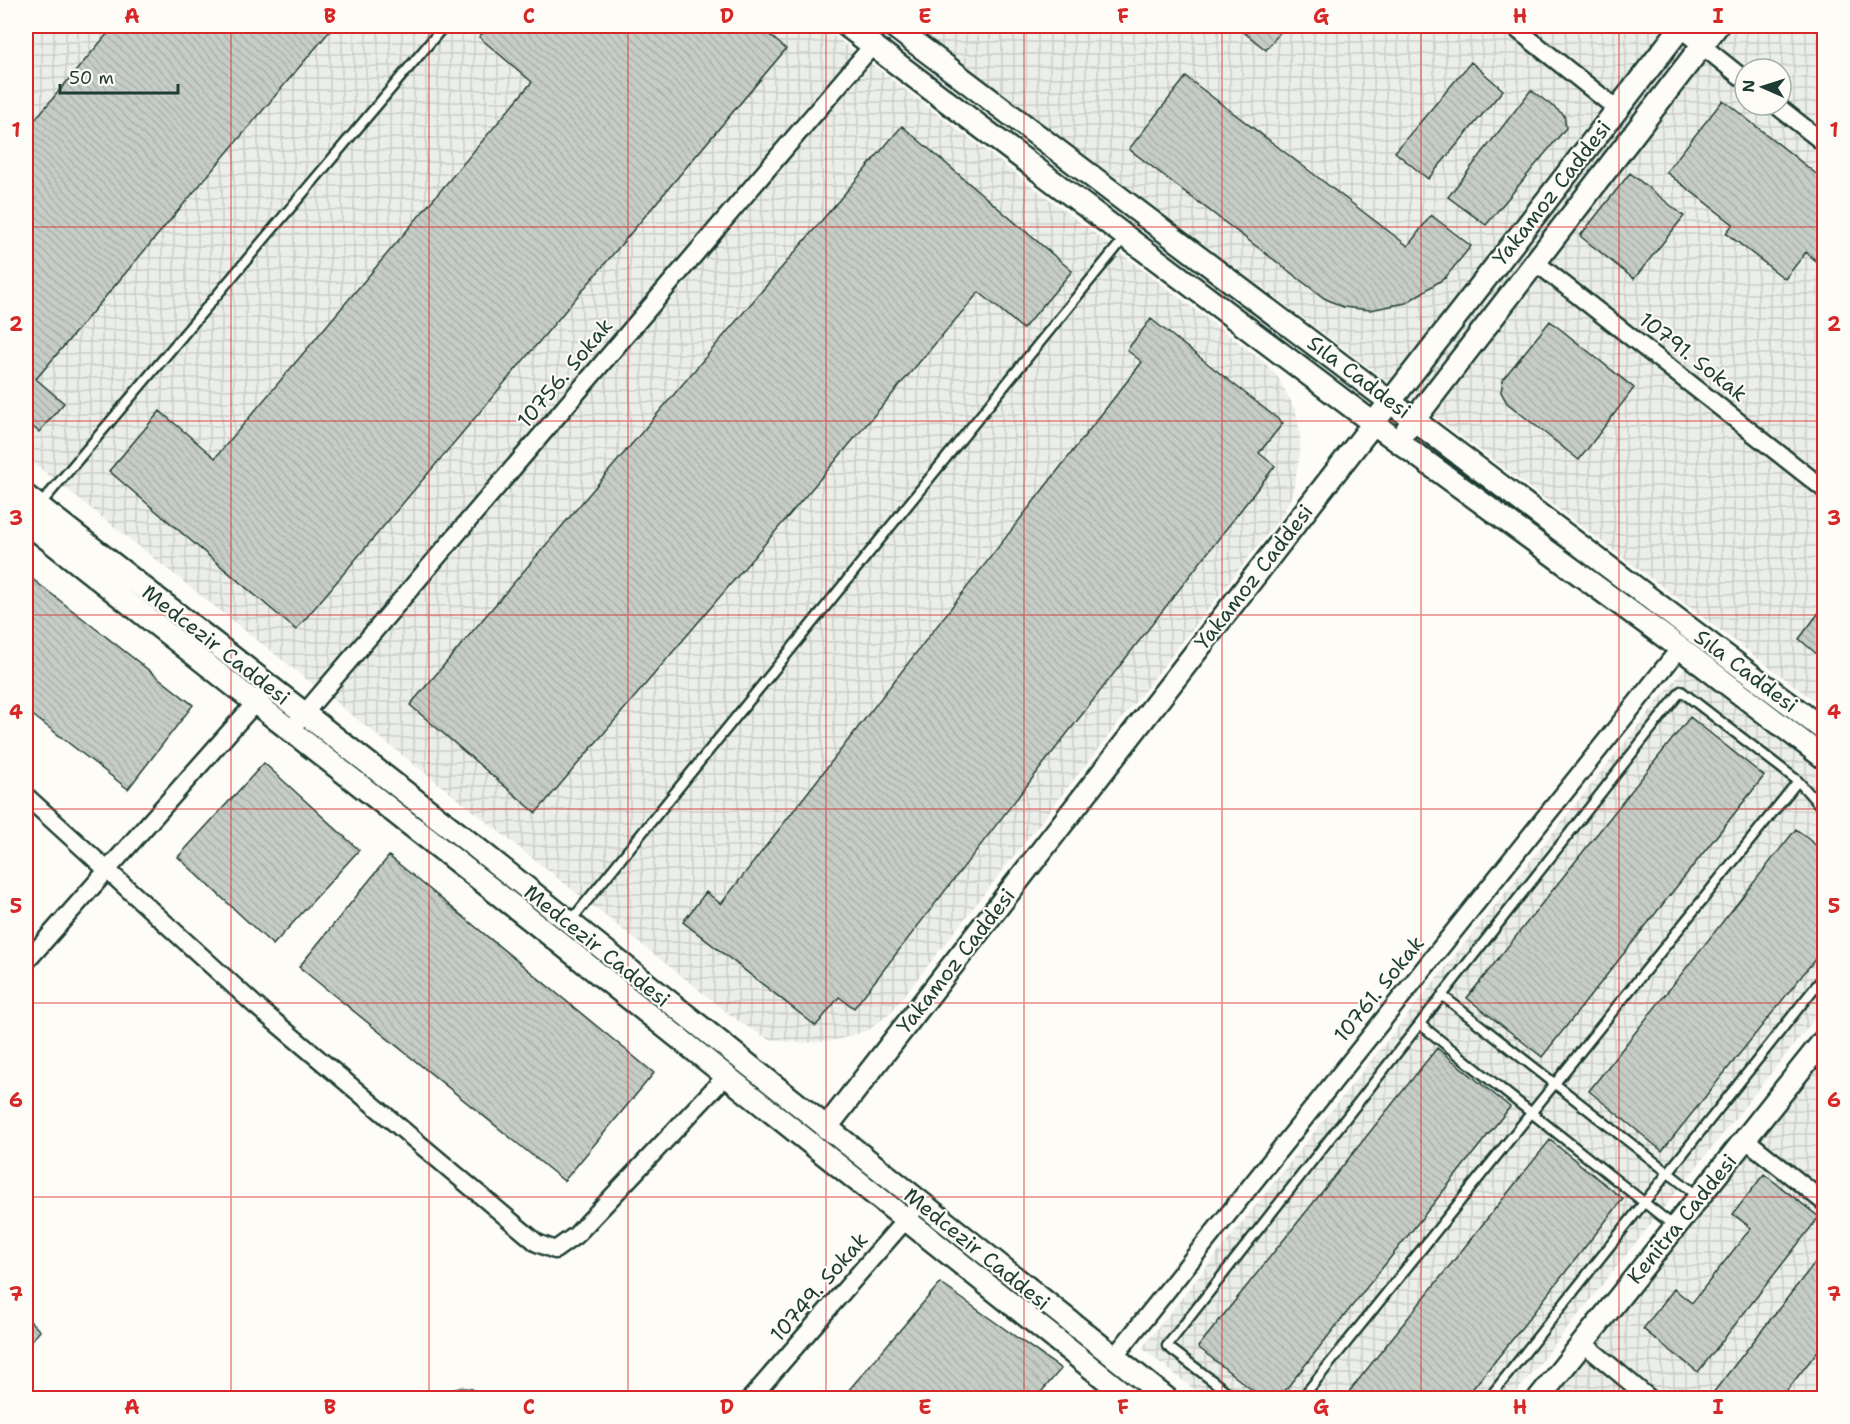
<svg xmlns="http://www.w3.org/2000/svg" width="1850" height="1424" viewBox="0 0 1850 1424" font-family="'Shantell Sans',sans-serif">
<defs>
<pattern id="industrial-grid" width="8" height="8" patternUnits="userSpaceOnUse" patternTransform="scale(1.5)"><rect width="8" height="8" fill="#eceee9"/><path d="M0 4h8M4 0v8" fill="none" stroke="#cacdc8"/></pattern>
<pattern id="building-back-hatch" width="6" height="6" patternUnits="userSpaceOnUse" patternTransform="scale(1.5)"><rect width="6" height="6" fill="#c6cdc7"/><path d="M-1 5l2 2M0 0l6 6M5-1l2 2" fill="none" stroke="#aab1ac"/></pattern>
</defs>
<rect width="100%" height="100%" fill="#fdfcf7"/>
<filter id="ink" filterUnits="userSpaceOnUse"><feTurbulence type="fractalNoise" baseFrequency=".0167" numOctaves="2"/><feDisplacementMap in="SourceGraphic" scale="12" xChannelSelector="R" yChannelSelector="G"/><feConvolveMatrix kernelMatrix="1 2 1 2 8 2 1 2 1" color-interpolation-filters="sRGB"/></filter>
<g filter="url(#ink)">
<!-- industrial -->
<path fill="url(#industrial-grid)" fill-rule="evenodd" d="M30,26h791l442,335 14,15 19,35 4,22v22l-8,40 -9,19 -391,497 -23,19 -32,10 -34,3 -35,-4 -31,-19 -711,-563v-427z
M920,26h904v682l-907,-679zM1745,69h36v36h-36z
M1685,667l139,106v234l-312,391h-307l-63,-50z
M1824,1058v340h-268z
M462,1385l10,4 11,9h-53z"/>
<!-- building -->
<path fill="url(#building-back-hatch)" stroke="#1f3d34" stroke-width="1.5" d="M114,26h220l-298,353 28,24 -25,29 -13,-11v-291z
M489,26h270l27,23 -490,581 -187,-159 51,-60 55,47 317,-376 -53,-45z
M1236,26h49l-19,24z
M1471,62l32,28 -75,89 -33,-27z
M1186,77l222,169 23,-31 40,31 -26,32 -39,25 -36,7 -27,-3 -19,-9 -195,-149z
M1531,90l33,25 2,13 -80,97 -38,-28z
M1723,100l101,80v88l-18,-16 -21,27 -59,-46 7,-9 -67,-52z
M902,126l170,145 -49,58 -44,-37 -443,521 -126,-108z
M1630,173l54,43 -50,63 -54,-43z
M1151,319l132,104 -24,30 16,13 -421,542 -15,-11 -23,29 -133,-104 23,-30 15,12 421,-542 -15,-12z
M1550,321l84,67 -55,72 -72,-57 -6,-11 2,-13z
M26,574l167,131 -65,84 -102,-79z
M1824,606v54l-25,-21z
M1690,717l74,59 -222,281 -75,-59z
M264,763l95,87 -86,95 -95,-88z
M1796,829l28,23v96l-162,203 -73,-60z
M389,856l265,217 -90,108 -265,-214z
M1437,1048l73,59 -231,291h-17l-64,-51z
M1550,1140l73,59 -119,151 -39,48h-121z
M1764,1174l55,43 -121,155 -55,-43 31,-40 18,14 59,-75 -18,-14z
M1824,1251v92l-43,55h-72z
M940,1283l121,86 -25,29h-194z
M26,1317l14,14 -14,16z"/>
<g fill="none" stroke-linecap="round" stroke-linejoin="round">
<defs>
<path id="service" d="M39,506l405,-480
M569,923l557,-687
M1443,996l255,200
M1421,1025l254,202
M1235,1398l-68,-52 514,-655 117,90 26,29
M1302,1398l496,-617
M1489,1398l335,-422"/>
<path id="minor" d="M1513,26l104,83
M1680,28l65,52
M1776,105l48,38
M1534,261l290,228
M297,722l576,-677
M26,796l230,210 281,237 18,7 21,-15 150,-159
M26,962l237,-268
M1745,1139l79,63
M1583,1343l66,55
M1114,1357l566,-709
M459,1398h9
M751,1398l169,-195"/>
<path id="tertiary" d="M847,26l526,397 307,225 144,110
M893,26l931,704
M1407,429l310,-403
M26,496l443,346 697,556
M26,522l524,413 579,463
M826,1128l856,-1102
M1539,1398l285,-358"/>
</defs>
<!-- service casing -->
<use href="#service" stroke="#1f3d34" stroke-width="13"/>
<!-- minor casing -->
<use href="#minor" stroke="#1f3d34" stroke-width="21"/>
<!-- tertiary casing -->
<use href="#tertiary" stroke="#1f3d34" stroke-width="26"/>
<!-- service -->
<use href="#service" stroke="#fdfcf7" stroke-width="8"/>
<!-- minor -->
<use href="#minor" stroke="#fdfcf7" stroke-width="16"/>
<!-- tertiary -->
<use href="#tertiary" stroke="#fdfcf7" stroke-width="21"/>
</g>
</g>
<!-- grid -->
<path fill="none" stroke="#d62828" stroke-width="1.5" stroke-opacity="0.55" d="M231,26v1372M429,26v1372M628,26v1372M826,26v1372M1024,26v1372M1222,26v1372M1421,26v1372M1619,26v1372M26,227h1798M26,421h1798M26,615h1798M26,809h1798M26,1003h1798M26,1197h1798"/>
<g text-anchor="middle" stroke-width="4.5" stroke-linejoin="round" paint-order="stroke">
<!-- street labels -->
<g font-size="21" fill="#1f3d34" stroke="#fdfcf7">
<text transform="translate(1552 193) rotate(-52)" y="7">Yakamoz Caddesi</text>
<text transform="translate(1693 357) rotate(38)" y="7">10791. Sokak</text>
<text transform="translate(565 373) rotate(-50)" y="7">10756. Sokak</text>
<text transform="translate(1359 377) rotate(37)" y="7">Sıla Caddesi</text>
<text transform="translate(1254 577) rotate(-52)" y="7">Yakamoz Caddesi</text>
<text transform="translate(216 645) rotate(38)" y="7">Medcezir Caddesi</text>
<text transform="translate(1746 671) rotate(37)" y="7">Sıla Caddesi</text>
<text transform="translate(597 946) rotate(39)" y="7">Medcezir Caddesi</text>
<text transform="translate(956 961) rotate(-52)" y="7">Yakamoz Caddesi</text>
<text transform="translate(1379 989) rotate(-51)" y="7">10761. Sokak</text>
<text transform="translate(1682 1219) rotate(-51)" y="7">Kenitra Caddesi</text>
<text transform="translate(977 1249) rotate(39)" y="7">Medcezir Caddesi</text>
<text transform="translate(819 1287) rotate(-49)" y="7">10749. Sokak</text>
</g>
</g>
<!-- margin -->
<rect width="1850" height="1424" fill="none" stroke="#fdfcf7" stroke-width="66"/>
<!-- north arrow -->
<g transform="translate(1763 87) rotate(273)"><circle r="28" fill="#fdfcf7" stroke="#a4b0a9" stroke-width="1.5"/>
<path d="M0-4.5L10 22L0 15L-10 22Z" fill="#1f3d34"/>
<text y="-9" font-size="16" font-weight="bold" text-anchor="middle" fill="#1f3d34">N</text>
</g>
<!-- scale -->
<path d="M60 84v9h118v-9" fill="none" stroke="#1f3d34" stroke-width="3"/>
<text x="69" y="84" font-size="18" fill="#1f3d34" stroke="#fdfcf7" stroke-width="4.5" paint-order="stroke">50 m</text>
<rect x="33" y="33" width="1784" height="1358" fill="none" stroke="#d62828" stroke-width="2"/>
<g font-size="20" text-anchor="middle" font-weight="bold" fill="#d62828">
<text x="132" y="23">A</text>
<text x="330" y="23">B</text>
<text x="529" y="23">C</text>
<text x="727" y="23">D</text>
<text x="925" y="23">E</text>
<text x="1123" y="23">F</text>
<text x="1321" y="23">G</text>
<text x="1520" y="23">H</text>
<text x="1718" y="23">I</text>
<text x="16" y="137">1</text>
<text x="1834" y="137">1</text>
<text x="16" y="331">2</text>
<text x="1834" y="331">2</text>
<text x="16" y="525">3</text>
<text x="1834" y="525">3</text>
<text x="16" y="719">4</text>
<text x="1834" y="719">4</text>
<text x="16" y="913">5</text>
<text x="1834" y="913">5</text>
<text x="16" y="1107">6</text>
<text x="1834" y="1107">6</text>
<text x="16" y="1301">7</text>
<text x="1834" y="1301">7</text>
<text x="132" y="1414">A</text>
<text x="330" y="1414">B</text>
<text x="529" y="1414">C</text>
<text x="727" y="1414">D</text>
<text x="925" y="1414">E</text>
<text x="1123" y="1414">F</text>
<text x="1321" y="1414">G</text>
<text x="1520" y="1414">H</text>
<text x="1718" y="1414">I</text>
</g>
</svg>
